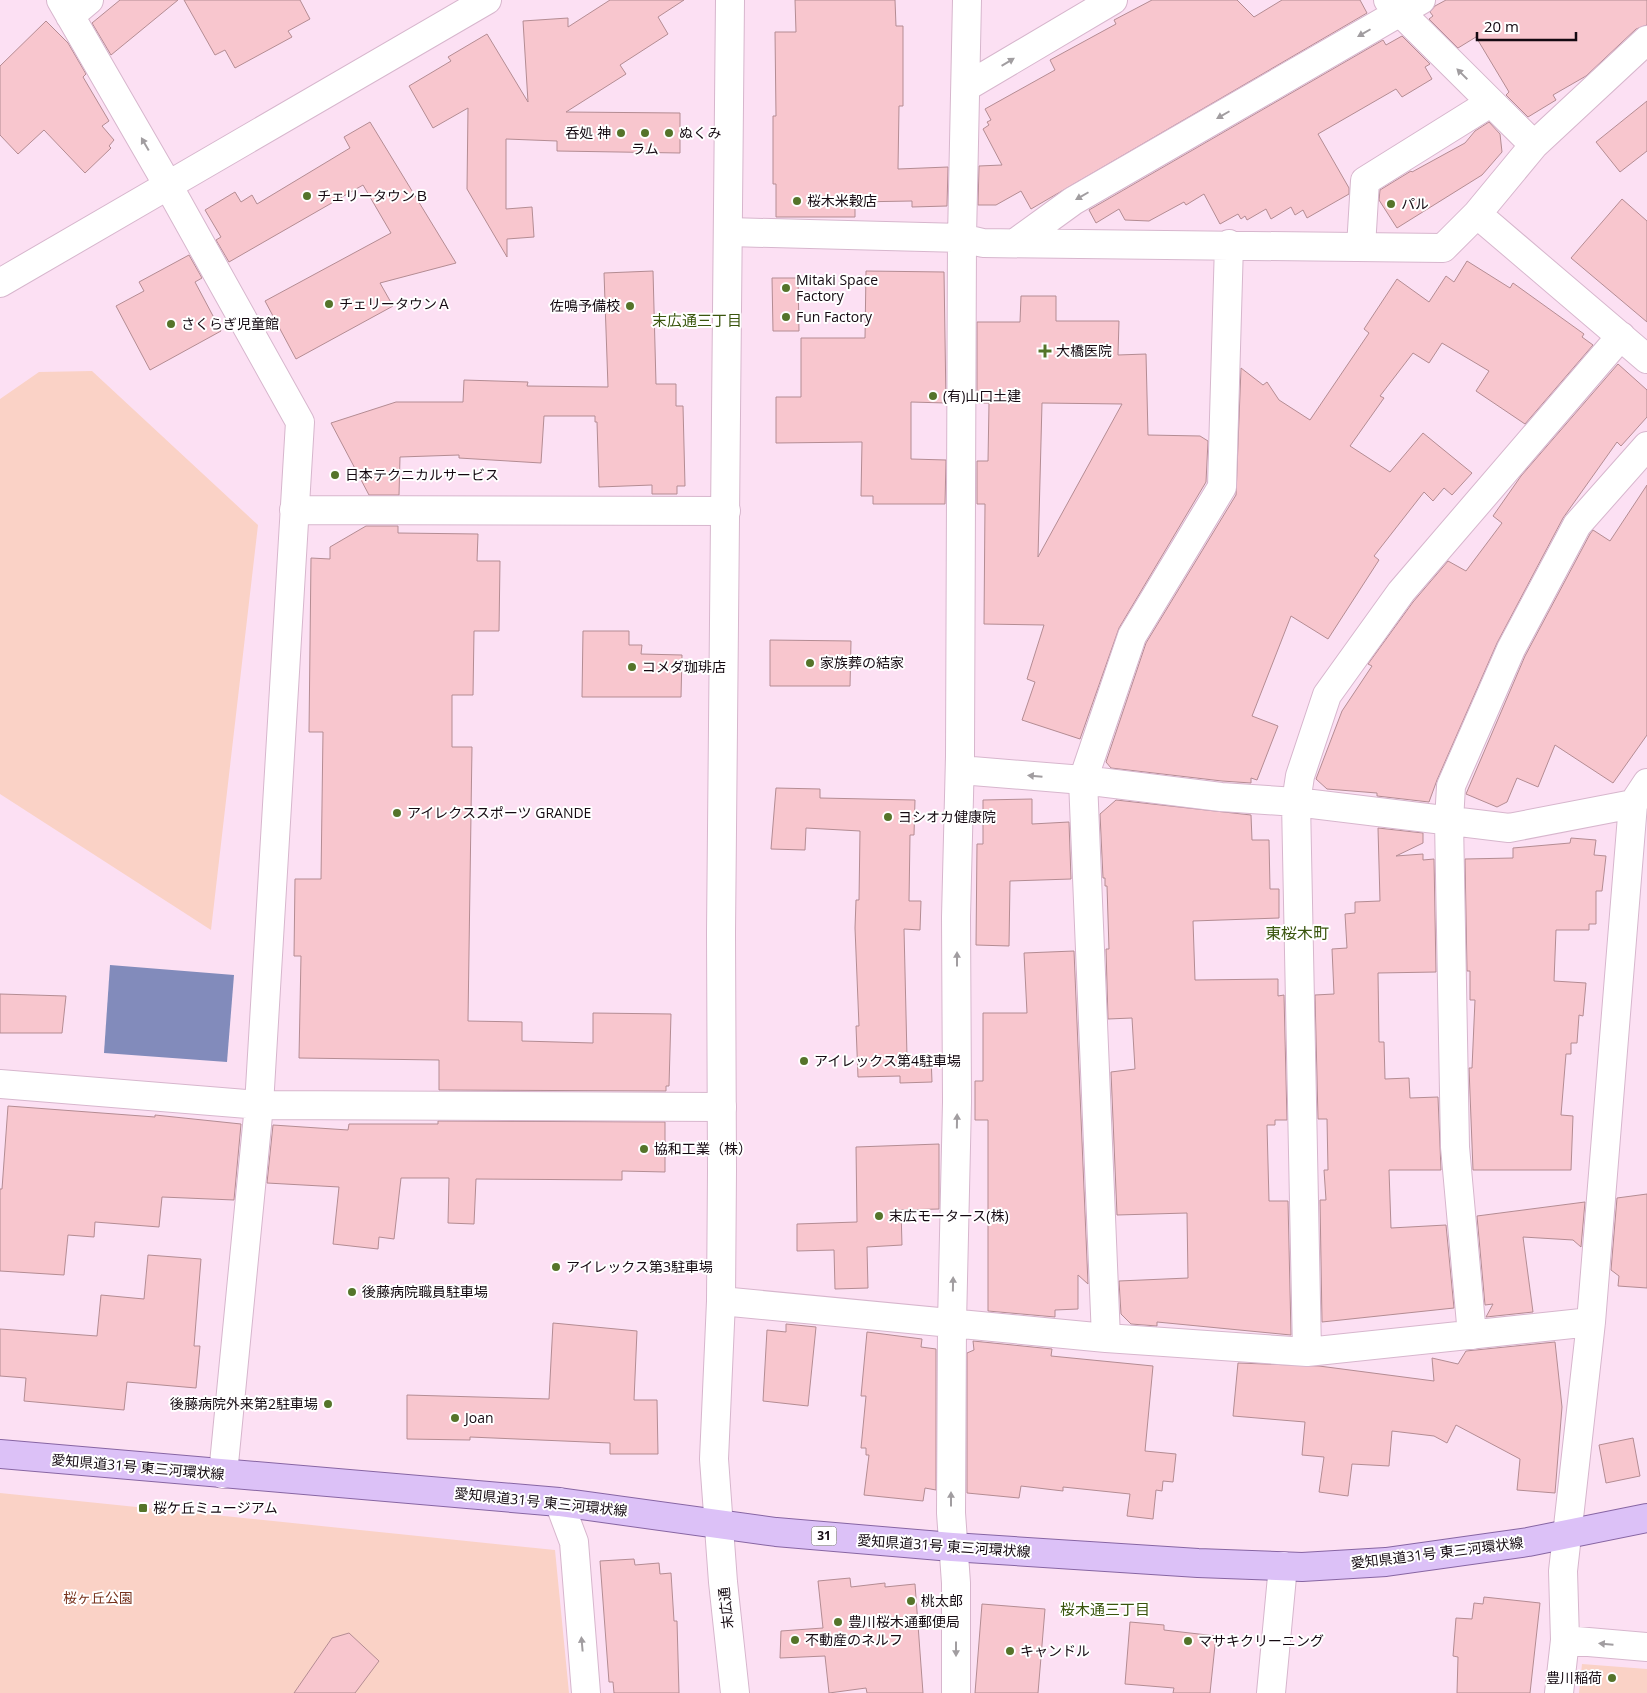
<svg xmlns="http://www.w3.org/2000/svg" width="1647" height="1693" viewBox="0 0 1647 1693" font-family="'Open Sans','Noto Sans JP',sans-serif">
<rect width="100%" height="100%" fill="#fce0f3"/>
<!-- green -->
<path fill="#fad2c6" d="M92,371l166,154 -47,405 -211,-136v-395l39,-27z
M0,1493l555,57 14,143h-569z
M1582,1664l65,5v24h-68z"/>
<!-- water -->
<path fill="#828bbb" d="M110,965l124,10 -7,87 -123,-9z"/>
<!-- building -->
<path fill="#f8c6ce" stroke="#b48c93" fill-rule="evenodd" d="M120,0h58l-67,55 -19,-32z
M184,0h116l10,19 -22,12 4,6 -57,31 -10,-18 -10,5z
M610,0h74l-26,17 10,17 -48,31 6,9 -60,38 114,1v40l-123,-2v-10l-51,-2v70l26,-2 2,30 -27,2v18l-40,-68 1,-81 -35,20 -24,-42 42,-25 -3,-4 39,-23 41,68 -5,-81 45,-3v9z
M795,0h100l1,26h7v80h-4l-1,63 50,-2 -1,39 -35,1v-6l-57,1v15h-79v-33h-3v-68h3l-1,-84h21z
M1152,0h85l17,17 28,-17h78l7,13 -336,196 -10,-18 -25,14h-18l1,-39 23,-1 -19,-36 6,-4 -2,-3 4,-2 -6,-11 70,-39 -5,-10 66,-36 -2,-4z
M1446,0h201v25l-11,4 -50,47 -33,19 3,5 -28,17 -22,-22 3,-3 -33,-55 -18,11 -29,-29 4,-3 -3,-4 5,-6z
M46,21l22,22 18,31 -3,3 26,44 -7,5 12,14 -5,6 2,2 -26,25 -41,-43 -26,24 -18,-19v-69z
M1402,36l28,28 -5,3 7,12 -30,18 -6,-8 -78,45 31,54v6l-42,24 -4,-8 -8,5 -4,-8 -20,12 -5,-10 -19,11 -2,-4 -4,3 -3,-5 -18,10 -16,-30 -18,11 -2,-3 -35,19 -24,-1 -6,-11 -23,14 -7,-13 294,-170 3,5z
M1647,101v50l-27,21 -24,-30z
M370,122l86,141 -76,20 13,23 -97,53 -31,-58 126,-68 -28,-48 -134,77 -13,-22 5,-3 -16,-27 30,-18 6,10 11,-7 5,9 93,-56 -6,-11z
M1489,122l11,12 2,18 -20,23 -85,53 -18,-28 1,-10 31,-19 1,1 53,-29 10,-12z
M1622,199l25,22v101l-76,-64z
M189,255l13,23 -7,4 26,49 -71,39 -34,-64 28,-15 -5,-9z
M1467,261l43,27 3,-5 71,51 -2,3 11,8 -68,79 -49,-33 13,-20 -47,-28 -13,20 -16,-10 -33,43 4,2 -34,48 40,26 33,-39 49,40 -20,22 -8,-7 -11,13 -9,-9 -50,64 5,4 -51,79 -37,-23 -39,100 26,10 -21,54 -6,-2v5l-29,-2 -111,-13 -5,-6 40,-119 90,-148 5,-127 22,17 4,-3 12,18 31,20 59,-87 -5,-4 33,-50 32,23 17,-26 8,6z
M653,271l3,113h20v22h7l2,80h-8v8h-25v-9l-53,2 -2,-65h-2v-6h-51l-3,47 -82,-5v-3l-59,2 -1,38h-30l-38,-72 65,-21h67l1,-22 64,2 -1,4 81,1 -4,-114z
M866,271l78,1 2,131 -35,-1v57l35,1 -1,44h-72v-8h-12l1,-54 -86,1v-46h25v-59h64z
M772,278h26l1,53h-26z
M1021,296h35v25h63l-1,34 28,-1 2,81 52,1 8,5 -2,41 -87,146 -39,111 -58,-19 13,-38 -8,-3 17,-54 -60,-1 1,-120h-8v-43h11l1,-58h-12v-81h43zM1042,403l80,1 -84,153z
M1618,364l29,26v27l-26,29 -4,-4 -54,76 -66,125 -60,137 -8,22 -52,-6v-3l-50,-4 -11,-10 26,-68 30,-45 -4,-2 45,-62 35,-41 18,10 36,-48 -9,-7 28,-40z
M1647,485v250l-34,48 -58,-38 -17,42 -21,-9 -10,24 -10,5 -31,-13 59,-138 65,-122 3,-4 17,11z
M366,526h32v7l80,1 -1,27h23l-1,70h-25l-1,64h-21v52h20l-4,274 54,1v19l71,2v-30l78,1 -2,72h-3v5l-227,-1v-30l-140,-2 2,-102h-7l1,-77h26l2,-147h-14l2,-174 19,1v-12z
M583,631h46v14h13l-1,9 41,1 -1,42h-99z
M770,640l81,1 -1,45h-80z
M776,788l44,1v9l95,2 -1,35h-4l-1,66h12l-1,29 -16,-1 3,128 24,-1 1,26 -32,1v-7l-42,1 -2,-51h3l-4,-98 1,-28h3l1,-69 -54,-3 -1,22 -34,-1z
M1032,799v25l37,-2 2,57 -61,2 -1,65 -33,-1 1,-101h6v-44z
M1116,800l135,15 1,25h17l1,49h9v29l-86,3 2,59 83,-1v17l6,-1 3,125h-12v5h-8l2,76h19l3,134 -134,-13v4l-26,-2 -10,-10 -2,-33 69,-3 -1,-65 -70,2 -6,-143 24,-3 -3,-51 -24,1 -2,-70h3l-2,-63h-2v-8h-2l-3,-64z
M1378,828l45,5v10l-27,13 27,-2v6l11,-1 2,113 -58,1 1,69h5l1,37 24,-1 1,20 28,-1 3,73h-52l2,58 55,-3 8,83 -132,14 -2,-122h6l-2,-30h4l-1,-51h-9l-3,-124 19,-1 -2,-45 15,-1 -2,-34 10,-1v-11l25,-1z
M1571,838l25,2 -2,15 12,1 -4,35h-6v33h-7v6h-33l-2,51 32,2 -3,33 -4,-1 -2,28h-6v11h-5l-5,61 12,1 -2,54h-98l-4,-102h3l3,-68h-5v-29h-3l-2,-112 48,-1v-10l57,-5z
M1074,951l14,333 -10,-9v34l-23,1v7l-67,-6v-191h-13v-39h8v-68h44l-3,-60z
M0,994l66,2 -4,37h-62z
M8,1106l147,11v-2l86,9 -7,76 -72,-3 -3,30 -64,-5 -1,15 -26,-2 -4,40 -64,-4v-82h2z
M438,1121l227,1v50l-43,-1v9l-146,-1 -2,45 -26,-1 1,-45h-48l-7,61 -15,-2 -1,12 -45,-5 6,-57 -72,-4 6,-58 75,5 1,-6h89z
M939,1144v65l-38,1 1,35 -35,2 1,41 -33,1 -1,-39 -37,1v-27l60,-2 -1,-75z
M1647,1194v94l-29,-2 1,-10 -8,-6 6,-72z
M1585,1202l-4,45 -8,-7 -50,-3 10,75 -47,5 7,-13 -8,1 -8,-89z
M148,1255l53,4 -7,87h6l-4,42 -69,-6 -3,28 -100,-9 2,-23 -26,-2v-47l97,7 4,-41 43,4z
M553,1323l84,8 -3,69h23l1,54h-48v-11l-140,-6v3l-63,-1v-44l142,4z
M786,1324l30,3 -8,79 -45,-5 4,-71 19,2z
M867,1332l55,7 -1,8 15,2v141l-11,-2 -2,13 -59,-6 5,-40h-3v-7h-5l5,-52h-5z
M973,1341l79,8 -1,7 102,10 -8,85 31,3 -3,28 -10,-1 -1,10 -6,-1 -3,29 -26,-3 3,-22 -67,-7v4l-42,-5 -2,12 -52,-5v-140l7,-3z
M1555,1342l7,65 -7,86 -38,-3 3,-31 -64,-34 -9,18 -13,-7 -42,-5 -3,35 -37,-2 -4,32 -29,-4 5,-35 -22,-2 3,-33 -72,-6 5,-53 81,3 115,15 -2,-23 26,6 8,-13z
M1633,1438l7,38 -34,7 -7,-38z
M634,1559l1,6 24,-2 1,11 11,-1 3,48h3l2,72h-65l-1,-11h-4l-9,-121z
M850,1578l1,9 34,-4v4l30,-3 8,109h-56l-1,-5 -37,5 -4,-37 -45,2 1,-27 42,-3 -5,-47z
M1484,1597l56,6 -10,90h-73l1,-36 -5,-1 3,-38 16,1 2,-16 9,1z
M982,1604l63,5 -7,84h-63z
M1130,1622l34,3v5l52,6 -6,57h-37l1,-5 -49,-4z
M349,1633l30,28 -24,32h-61l38,-55z"/>
<g fill="none" stroke-linecap="round" stroke-linejoin="round">
<defs>
<path id="street" d="M61,0l108,187 131,235 -41,683 -36,369
M1388,0l146,145
M70,16l19,-16
M966,87l147,-87
M1477,214l170,145
M729,232l233,6 21,5 460,5 34,-34 57,-69 113,-105
M1015,243l58,-42 348,-201
M1361,247l4,-66 125,-78
M0,283l487,-283
M294,510l432,1
M960,770l123,10 138,17 75,5 213,26 124,-24
M0,1084l259,21 463,2
M721,1301l385,37 201,14 284,-30
M1472,1335l-17,-188 -6,-326 2,-35 60,-137 66,-124 70,-79
M1106,1338l-23,-558 49,-144 90,-149 7,-243
M1307,1352l-11,-550 4,-26 27,-81 74,-103 220,-256
M559,1502l15,40 12,151
M1565,1640l82,7
M956,1693v-110l-5,-70 1,-189 5,-222 -1,-185 4,-161 2,-518 5,-238
M1271,1693l12,-127
M1559,1693l6,-53 -2,-69 28,-249 42,-518 14,-21"/>
<path id="secondary" d="M730,0l-9,933 1,237 -1,131 -7,158 9,123 12,111"/>
<path id="primary" d="M0,1454l559,48 217,30 176,15 246,16 104,4 84,-5 142,-20 119,-24"/>
</defs>
<!-- street casing -->
<use href="#street" stroke="#d7b6cd" stroke-width="30"/>
<!-- secondary casing -->
<use href="#secondary" stroke="#d7b6cd" stroke-width="30"/>
<!-- primary casing -->
<use href="#primary" stroke="#8765a3" stroke-width="30"/>
<!-- street -->
<use href="#street" stroke="#fff" stroke-width="28"/>
<!-- secondary -->
<use href="#secondary" stroke="#fff" stroke-width="28"/>
<!-- primary -->
<use href="#primary" stroke="#dcc1f7" stroke-width="28"/>
</g>
<!-- one-way arrows -->
<defs><path id="oneway-solid" d="M-6-.8H1V-3.2L6.5 0L1 3.2V.8H-6Z" transform="scale(1.25)"/></defs>
<g fill="#a19da0">
<use href="#oneway-solid" transform="translate(1364 33) rotate(150)"/>
<use href="#oneway-solid" transform="translate(1008 62) rotate(-31)"/>
<use href="#oneway-solid" transform="translate(1462 74) rotate(-135)"/>
<use href="#oneway-solid" transform="translate(1223 115) rotate(150)"/>
<use href="#oneway-solid" transform="translate(145 144) rotate(-120)"/>
<use href="#oneway-solid" transform="translate(1082 196) rotate(150)"/>
<use href="#oneway-solid" transform="translate(1035 776) rotate(-175)"/>
<use href="#oneway-solid" transform="translate(957 959) rotate(-90)"/>
<use href="#oneway-solid" transform="translate(957 1121) rotate(-89)"/>
<use href="#oneway-solid" transform="translate(953 1284) rotate(-89)"/>
<use href="#oneway-solid" transform="translate(951 1499) rotate(-90)"/>
<use href="#oneway-solid" transform="translate(582 1644) rotate(-95)"/>
<use href="#oneway-solid" transform="translate(1606 1644) rotate(-175)"/>
<use href="#oneway-solid" transform="translate(956 1649) rotate(90)"/>
</g>
<!-- markers -->
<g fill="#55742a" stroke="#fff" stroke-width="2">
<circle cx="621" cy="133" r="5"/>
<circle cx="645" cy="133" r="5"/>
<circle cx="669" cy="133" r="5"/>
<circle cx="307" cy="196" r="5"/>
<circle cx="797" cy="201" r="5"/>
<circle cx="1391" cy="204" r="5"/>
<circle cx="786" cy="288" r="5"/>
<circle cx="329" cy="304" r="5"/>
<circle cx="630" cy="306" r="5"/>
<circle cx="786" cy="317" r="5"/>
<circle cx="171" cy="324" r="5"/>
<path d="M1042.5 343.5h5v5h5v5h-5v5h-5v-5h-5v-5h5z"/>
<circle cx="933" cy="396" r="5"/>
<circle cx="335" cy="475" r="5"/>
<circle cx="810" cy="663" r="5"/>
<circle cx="632" cy="667" r="5"/>
<circle cx="397" cy="813" r="5"/>
<circle cx="888" cy="817" r="5"/>
<circle cx="804" cy="1061" r="5"/>
<circle cx="644" cy="1149" r="5"/>
<circle cx="879" cy="1216" r="5"/>
<circle cx="556" cy="1267" r="5"/>
<circle cx="352" cy="1292" r="5"/>
<circle cx="328" cy="1404" r="5"/>
<circle cx="455" cy="1418" r="5"/>
<rect x="138" y="1503" width="10" height="10" rx="2.5"/>
<circle cx="911" cy="1601" r="5"/>
<circle cx="838" cy="1622" r="5"/>
<circle cx="795" cy="1640" r="5"/>
<circle cx="1188" cy="1641" r="5"/>
<circle cx="1010" cy="1651" r="5"/>
<circle cx="1612" cy="1678" r="5"/>
</g>
<g text-anchor="middle" stroke-width="4" stroke-linejoin="round" paint-order="stroke">
<!-- shield labels -->
<rect fill="#fff" stroke="#5a5358" stroke-width="1" x="811.5" y="1526.5" width="25" height="19" rx="4"/>
<g font-size="12" font-weight="bold" fill="#140911">
<text x="824" y="1540">31</text>
</g>
<!-- poi labels -->
<g font-size="14" fill="#140911" stroke="#fff" text-anchor="start">
<text x="611" y="138" text-anchor="end">呑処 神</text>
<text x="679" y="138">ぬくみ</text>
<text x="645" y="154" text-anchor="middle">ラム</text>
<text x="317" y="201">チェリータウンＢ</text>
<text x="807" y="206">桜木米穀店</text>
<text x="1401" y="209">パル</text>
<text x="796" y="285">Mitaki Space<tspan x="796" dy="16">Factory</tspan></text>
<text x="339" y="309">チェリータウンＡ</text>
<text x="620" y="311" text-anchor="end">佐鳴予備校</text>
<text x="796" y="322">Fun Factory</text>
<text x="181" y="329">さくらぎ児童館</text>
<text x="1056" y="356">大橋医院</text>
<text x="943" y="401">(有)山口土建</text>
<text x="345" y="480">日本テクニカルサービス</text>
<text x="820" y="668">家族葬の結家</text>
<text x="642" y="672">コメダ珈琲店</text>
<text x="407" y="818">アイレクススポーツ GRANDE</text>
<text x="898" y="822">ヨシオカ健康院</text>
<text x="814" y="1066">アイレックス第4駐車場</text>
<text x="654" y="1154">協和工業（株）</text>
<text x="889" y="1221">末広モータース(株)</text>
<text x="566" y="1272">アイレックス第3駐車場</text>
<text x="362" y="1297">後藤病院職員駐車場</text>
<text x="318" y="1409" text-anchor="end">後藤病院外来第2駐車場</text>
<text x="465" y="1423">Joan</text>
<text x="153" y="1513">桜ケ丘ミュージアム</text>
<text x="921" y="1606">桃太郎</text>
<text x="848" y="1627">豊川桜木通郵便局</text>
<text x="805" y="1645">不動産のネルフ</text>
<text x="1198" y="1646">マサキクリーニング</text>
<text x="1020" y="1656">キャンドル</text>
<text x="1602" y="1683" text-anchor="end">豊川稲荷</text>
</g>
<!-- street labels -->
<g font-size="14" fill="#140911" stroke="#fff">
<text transform="translate(138 1467) rotate(5)" y="5">愛知県道31号 東三河環状線</text>
<text transform="translate(541 1502) rotate(6)" y="5">愛知県道31号 東三河環状線</text>
<text transform="translate(944 1546) rotate(4)" y="5">愛知県道31号 東三河環状線</text>
<text transform="translate(1437 1553) rotate(-7)" y="5">愛知県道31号 東三河環状線</text>
<text transform="translate(726 1608) rotate(-96)" y="5">末広通</text>
</g>
<!-- park labels -->
<g font-size="14" fill="#76311b" stroke="#fff">
<text x="98" y="1603">桜ヶ丘公園</text>
</g>
<!-- neighbourhood labels -->
<g font-size="15" fill="#3a550e" stroke="#fff">
<text x="697" y="326">末広通三丁目</text>
<text x="1105" y="1615">桜木通三丁目</text>
</g>
<!-- quarter labels -->
<g font-size="16" fill="#3a550e" stroke="#fff">
<text x="1297" y="939">東桜木町</text>
</g>
</g>
<!-- scale -->
<path d="M1477 32v8h99v-8" fill="none" stroke="#140911" stroke-width="2.5"/>
<text x="1484" y="32" font-size="15" fill="#140911" stroke="#ffffff" stroke-width="4" paint-order="stroke">20 m</text>
</svg>
